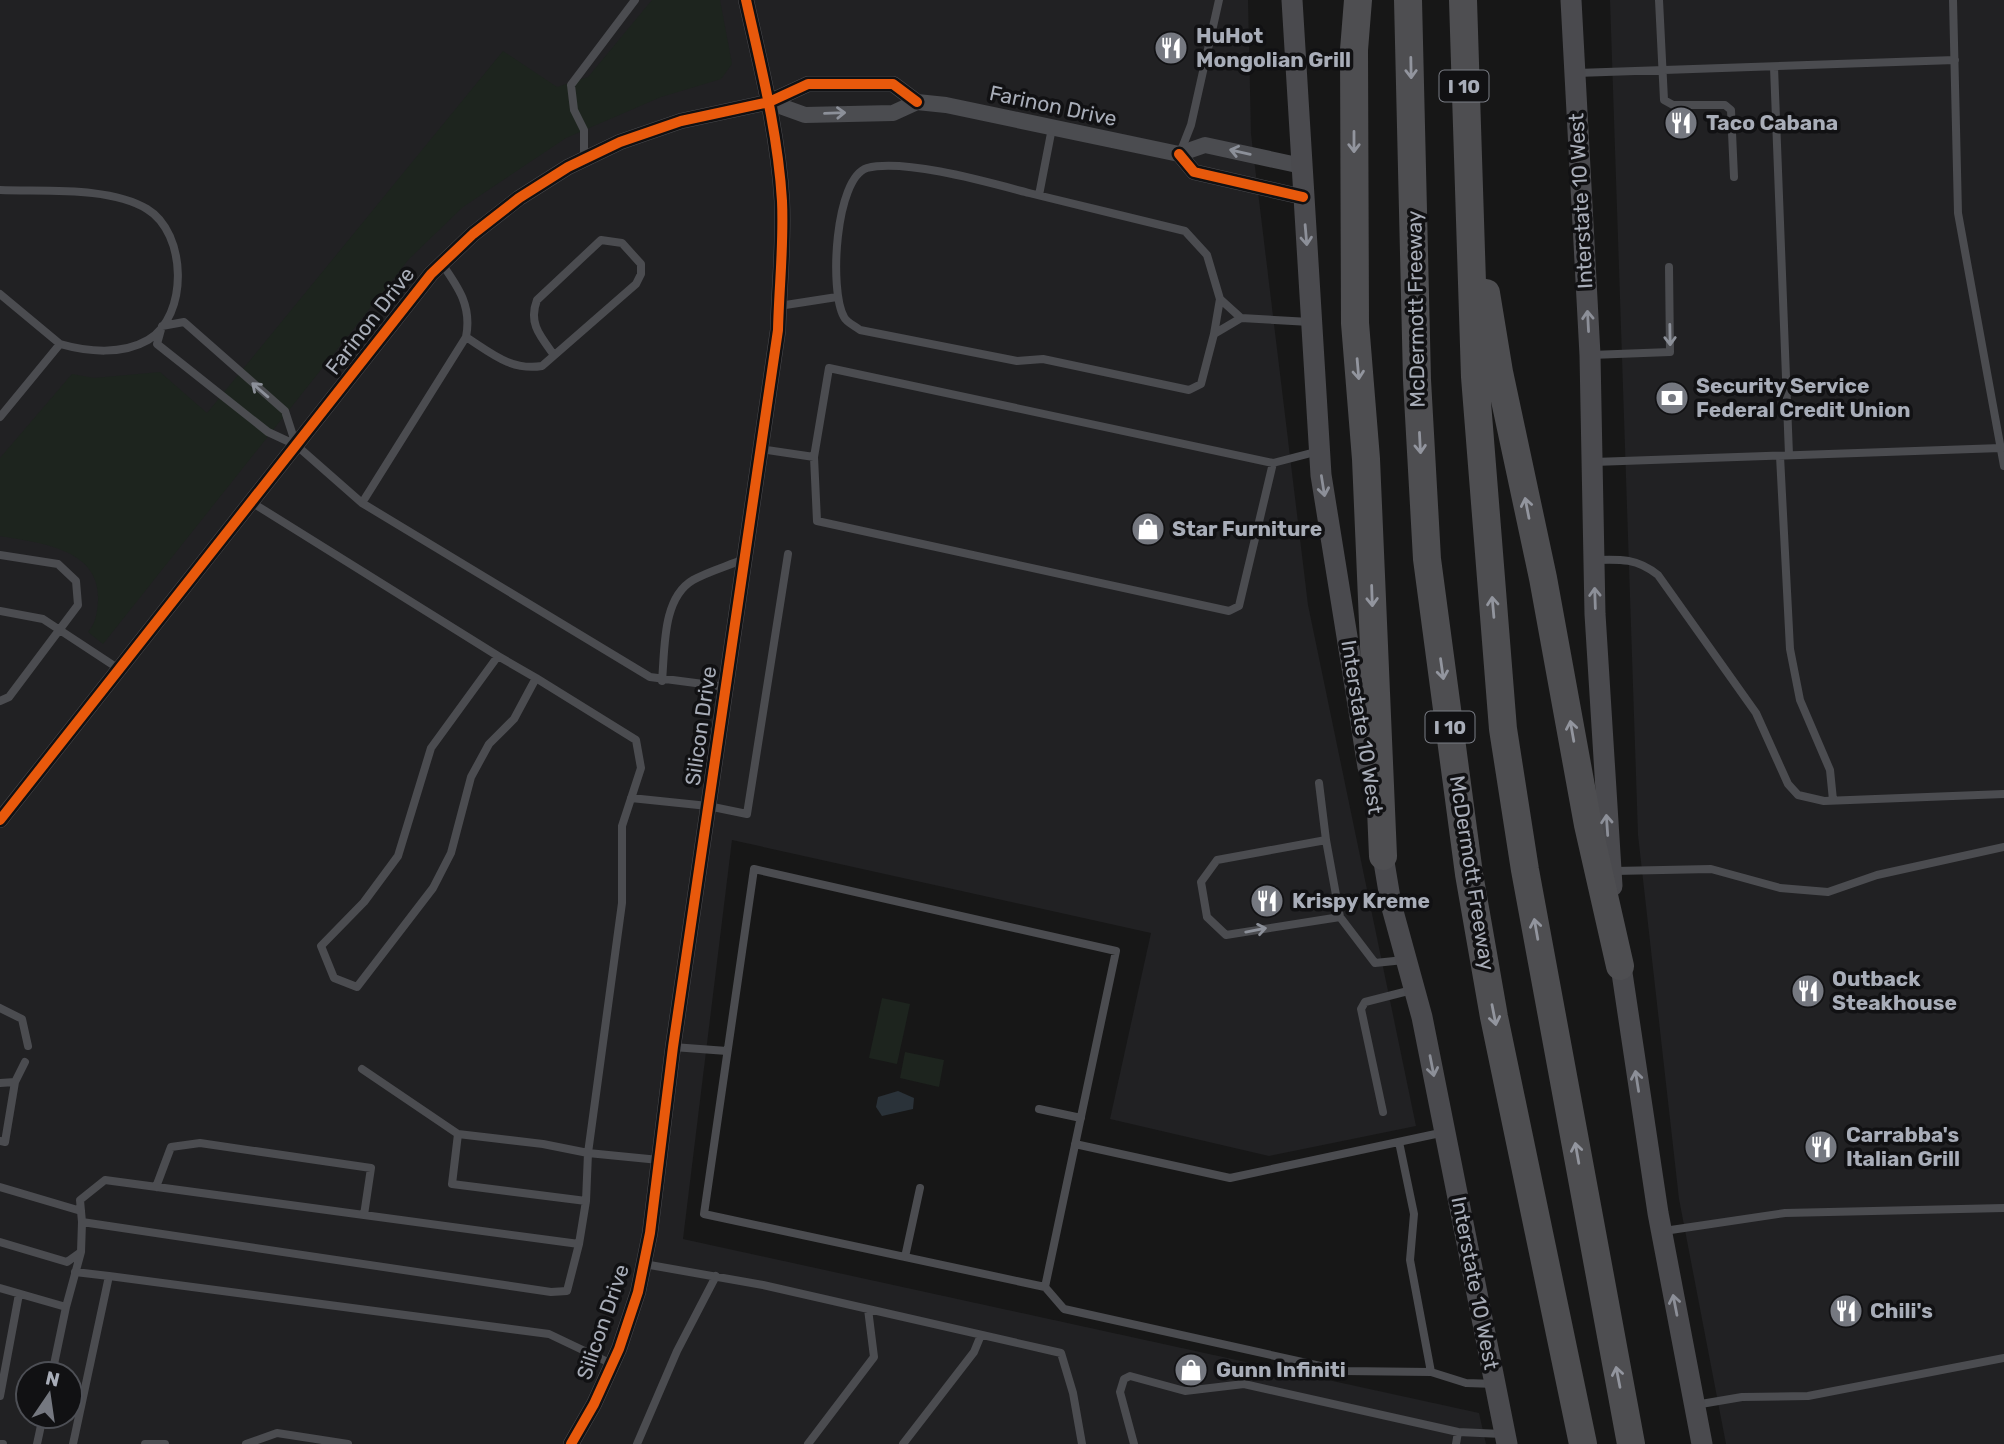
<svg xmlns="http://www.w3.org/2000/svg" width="2004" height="1444" viewBox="0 0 2004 1444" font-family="Rubik,sans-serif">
<rect width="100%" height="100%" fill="#171717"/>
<!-- built -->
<path fill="#212123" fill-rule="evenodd" d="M0,0h1248l3,134 57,471 108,521 -147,30 -159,-37 41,-186 -419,-93 -49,399 796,174 7,31h-1486zM28,1374h42v42h-42z
M1610,0h394v1444h-278l-47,-245 -41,-364z"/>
<!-- green -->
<path fill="#1d241e" d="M652,0h68l12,64 -11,15 -60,18 -95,41 -103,69 -54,52 -306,385 -15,-12c8,-9 9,-19 10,-31 3,-53 -59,-58 -98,-65v-78l72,-84 22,4 66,-6 47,41 296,-362 54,36 31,-10z
M882,998l28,6 -13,60 -28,-6z
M905,1052l39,8 -5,27 -39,-9z"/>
<!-- water -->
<path fill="#2a3239" d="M898,1091l16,7 -1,11 -31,7 -6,-9 2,-10z"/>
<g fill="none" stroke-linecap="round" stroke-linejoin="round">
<!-- service -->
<path stroke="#4b4c50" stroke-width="8" d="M1659,0l5,100 9,5h52l6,5 3,67
M1953,0l5,213 46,253
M1774,67l15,388
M1577,73l378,-13
M1180,153l11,-28 28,-125
M584,160v-30l-10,-20 -3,-25 64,-85
M0,190c43,2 109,-4 147,19 40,24 42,107 1,131 -26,15 -60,12 -88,4l-60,73
M1039,195l13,-67
M0,294l60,50
M779,306l58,-9
M1241,318l-27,16 -13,50 -12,6 -146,-31 -26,2 -157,-31c-5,-4 -14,-8 -16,-13 -15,-26 -9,-139 23,-149 37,-10 124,15 162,25 52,13 104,25 156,38l22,24 13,44 21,19 69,4
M1214,334l6,-35
M466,337c25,16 45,34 76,29l94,-82 5,-10v-10l-19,-21 -21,-3 -64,60c-9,23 3,36 17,55
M1591,355l79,-3 -1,-85
M296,445l-11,-34 -101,-89 -22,4 -5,18 111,88 28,13 66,58 288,174 76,10
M760,449l54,8 15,-89 444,95 46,-12
M1780,456l10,193 10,51 30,70 3,30
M814,457l3,64 412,90 10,-5 34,-143
M1594,462l407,-14
M251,502l247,154 -67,92 -33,108 -34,46 -43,44 13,32 23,9 76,-99 18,-35 20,-76 18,-33 25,-25 22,-41 100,62 5,28 -19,58v77l-34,250 71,7
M362,503l104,-166c6,-30 -7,-49 -24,-73
M0,555l58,9 18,17 2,24 -69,92 -9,4
M1594,560c26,-1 43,-2 64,15l98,138 32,71 10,11 26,6 180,-7
M0,611l43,8 76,50
M498,656l38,22
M662,681c3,-32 0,-83 31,-101 16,-9 35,-14 51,-21
M1319,783l7,57 -109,20 -16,22 6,35 19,18 114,-18
M631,798l77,8 39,8 41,-260
M1326,840l14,77 35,46 29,-3
M1614,871l97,-2 69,19 48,4 49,-17 127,-28
M0,1008l22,11 6,27
M673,1047l54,4
M362,1069l96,65
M0,1083l15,-1 10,-20
M1039,1109l42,9
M1383,1112l-22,-103 4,-7 47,-12
M0,1141l5,1 10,-60
M1399,1142l15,72 -4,46 21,112
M1075,1144l155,34 215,-46
M0,1187l81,24
M156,1187l15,-40 29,-4 171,25 -7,47
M1664,1231l121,-18 219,-5
M0,1242l67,20 14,-10 1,-30
M579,1244l-12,47 -16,1 -469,-70 -2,-22 25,-20 474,64 7,-43 -134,-17 6,-50 85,10 45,9 -2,48
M905,1257l15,-69
M644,1264l119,21 298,68 12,40 9,51
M75,1272l34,4
M1045,1287l71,-336 -362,-82 -50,345 341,73 19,22 279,62 88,1 35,11 29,1
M0,1288l66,19 -14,67
M66,1307l15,-55
M0,1396l19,-102
M1695,1405l47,-8 66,-1 196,-38
M0,1444h3
M37,1444l6,-28
M73,1444l36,-168 440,58 63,30
M145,1444h20
M246,1444l31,-11 71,11
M637,1444l40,-93 39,-75
M808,1444l66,-87 -6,-48
M903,1444l71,-92 7,-17
M1134,1444l-14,-52 4,-13 6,-3 55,15 59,-7 214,48 44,2
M1456,1444l2,-12"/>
<!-- minor -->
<path stroke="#4b4c50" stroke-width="16" d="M769,102l36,13 88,-2 24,-11 29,3 233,49 26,-9 97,21
M1179,154l15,18 109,25
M0,820l431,-546 42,-40 46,-36 49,-31 52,-25 61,-21 88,-19 39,-18h85l24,18
M571,1444l23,-40 25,-55 19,-57 12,-59 23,-186 105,-717c1,-43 6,-85 4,-129 -4,-68 -21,-134 -36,-201"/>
<!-- secondary -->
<path stroke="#4a4a4e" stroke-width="21" d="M1292,0l29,475 47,292
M1571,0l19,355 5,259 17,272
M1381,844l10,60 31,113 85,427
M1619,953l39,260 44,231"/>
<!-- motorway -->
<path stroke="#4e4e51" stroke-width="28" d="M1358,0l-4,50 1,273 11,136 17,397
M1408,0l9,380 10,179 42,315 25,143 89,427
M1463,0l12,377 28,352 22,141 106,574
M1486,293l13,79 44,206 45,247 32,141"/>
<defs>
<path id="cycleway" d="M1179,154l15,18 109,25
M0,820l431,-546 42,-40 46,-36 49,-31 52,-25 61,-21 88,-19 39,-18h85l24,18
M571,1444l23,-40 25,-55 19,-57 12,-59 23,-186 105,-717c1,-43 6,-85 4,-129 -4,-68 -21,-134 -36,-201"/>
</defs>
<!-- cycleway casing -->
<use href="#cycleway" stroke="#111113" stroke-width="15"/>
<!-- cycleway -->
<use href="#cycleway" stroke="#e8590c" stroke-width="10"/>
</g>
<!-- one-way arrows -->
<defs><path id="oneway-shaft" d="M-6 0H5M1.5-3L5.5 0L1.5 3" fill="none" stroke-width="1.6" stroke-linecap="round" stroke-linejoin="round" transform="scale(1.75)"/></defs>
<g stroke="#92959e">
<use href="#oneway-shaft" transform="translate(1411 68) rotate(89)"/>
<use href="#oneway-shaft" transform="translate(1354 142) rotate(90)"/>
<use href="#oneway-shaft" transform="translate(1358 369) rotate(85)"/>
<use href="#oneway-shaft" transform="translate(1420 443) rotate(87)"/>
<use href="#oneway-shaft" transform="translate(1527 508) rotate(-101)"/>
<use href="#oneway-shaft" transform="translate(1372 596) rotate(88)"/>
<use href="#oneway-shaft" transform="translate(1493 607) rotate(-95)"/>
<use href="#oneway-shaft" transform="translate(1442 669) rotate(82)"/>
<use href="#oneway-shaft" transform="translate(1572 731) rotate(-100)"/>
<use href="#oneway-shaft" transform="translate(1536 929) rotate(-100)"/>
<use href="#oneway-shaft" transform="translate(1494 1015) rotate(79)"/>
<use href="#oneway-shaft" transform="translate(1577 1153) rotate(-100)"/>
<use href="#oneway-shaft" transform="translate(1618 1377) rotate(-101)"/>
</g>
<g stroke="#8c9099">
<use href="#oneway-shaft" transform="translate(835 113) rotate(-2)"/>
<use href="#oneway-shaft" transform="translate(1240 152) rotate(-167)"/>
<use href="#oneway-shaft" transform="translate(1670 335) rotate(89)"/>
<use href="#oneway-shaft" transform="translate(260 390) rotate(-139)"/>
<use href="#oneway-shaft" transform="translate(1256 930) rotate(-11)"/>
</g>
<g stroke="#8c8f98">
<use href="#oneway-shaft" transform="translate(1306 235) rotate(85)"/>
<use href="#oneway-shaft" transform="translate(1588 321) rotate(-93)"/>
<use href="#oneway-shaft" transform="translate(1323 486) rotate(81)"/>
<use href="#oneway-shaft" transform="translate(1595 598) rotate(-92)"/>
<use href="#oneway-shaft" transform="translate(1607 825) rotate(-94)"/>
<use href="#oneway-shaft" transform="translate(1432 1066) rotate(79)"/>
<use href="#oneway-shaft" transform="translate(1637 1081) rotate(-99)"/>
<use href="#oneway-shaft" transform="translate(1675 1305) rotate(-101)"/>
</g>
<!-- icons -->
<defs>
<symbol id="restaurant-disc" viewBox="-11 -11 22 22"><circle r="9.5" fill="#757880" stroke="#111113"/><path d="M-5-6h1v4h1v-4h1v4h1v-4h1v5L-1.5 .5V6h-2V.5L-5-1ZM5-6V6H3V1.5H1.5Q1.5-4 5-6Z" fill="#fff"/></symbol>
<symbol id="bank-disc" viewBox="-11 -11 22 22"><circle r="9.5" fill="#757880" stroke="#111113"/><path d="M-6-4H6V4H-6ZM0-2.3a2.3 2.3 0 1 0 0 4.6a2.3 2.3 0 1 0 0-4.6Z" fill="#fff"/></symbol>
<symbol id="shop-disc" viewBox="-11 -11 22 22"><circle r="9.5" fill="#757880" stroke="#111113"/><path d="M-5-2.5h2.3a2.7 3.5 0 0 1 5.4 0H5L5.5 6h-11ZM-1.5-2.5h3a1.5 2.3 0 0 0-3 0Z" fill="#fff"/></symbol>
</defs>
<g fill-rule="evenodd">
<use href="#restaurant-disc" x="1152" y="29" width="38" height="38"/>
<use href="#restaurant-disc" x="1662" y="104" width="38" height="38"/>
<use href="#bank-disc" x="1653" y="379" width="38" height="38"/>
<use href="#shop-disc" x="1129" y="510" width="38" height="38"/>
<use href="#restaurant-disc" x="1248" y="882" width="38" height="38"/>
<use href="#restaurant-disc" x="1789" y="972" width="38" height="38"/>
<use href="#restaurant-disc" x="1802" y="1128" width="38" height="38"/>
<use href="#restaurant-disc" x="1827" y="1292" width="38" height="38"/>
<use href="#shop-disc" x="1172" y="1351" width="38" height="38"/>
</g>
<g text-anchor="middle" stroke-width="7" stroke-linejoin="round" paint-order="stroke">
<!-- shield labels -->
<g fill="#111113" stroke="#7b7e86" stroke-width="2">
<rect x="1439.5" y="70.5" width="49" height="31" rx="5"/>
<rect x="1425.5" y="711.5" width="49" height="31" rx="5"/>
</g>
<g font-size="19" font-weight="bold" fill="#a8adb8">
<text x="1464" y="93">I 10</text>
<text x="1450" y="734">I 10</text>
</g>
<!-- poi labels -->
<g font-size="21" font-weight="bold" fill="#a8adb8" stroke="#111113" text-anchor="start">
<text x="1196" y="43">HuHot<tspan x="1196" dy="24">Mongolian Grill</tspan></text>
<text x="1706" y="130">Taco Cabana</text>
<text x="1696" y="393">Security Service<tspan x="1696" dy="24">Federal Credit Union</tspan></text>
<text x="1172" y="536">Star Furniture</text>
<text x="1292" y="908">Krispy Kreme</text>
<text x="1832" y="986">Outback<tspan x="1832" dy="24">Steakhouse</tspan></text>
<text x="1846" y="1142">Carrabba's<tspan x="1846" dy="24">Italian Grill</tspan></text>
<text x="1870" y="1318">Chili's</text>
<text x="1216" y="1377">Gunn Infiniti</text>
</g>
<!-- street labels -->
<g font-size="21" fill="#a8adb8" stroke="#111113">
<text transform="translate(1053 106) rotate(12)" y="7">Farinon Drive</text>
<text transform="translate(1581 201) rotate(-93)" y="7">Interstate 10 West</text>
<text transform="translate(1416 309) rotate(-91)" y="7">McDermott Freeway</text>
<text transform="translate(370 321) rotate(-52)" y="7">Farinon Drive</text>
<text transform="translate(701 726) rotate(-82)" y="7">Silicon Drive</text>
<text transform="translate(1362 727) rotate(81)" y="7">Interstate 10 West</text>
<text transform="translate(1472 873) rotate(81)" y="7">McDermott Freeway</text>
<text transform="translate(1475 1283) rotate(79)" y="7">Interstate 10 West</text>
<text transform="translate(603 1322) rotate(-71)" y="7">Silicon Drive</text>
</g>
</g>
<!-- north arrow -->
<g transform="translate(49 1395) rotate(13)"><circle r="33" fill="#111113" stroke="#4d4f55" stroke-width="2"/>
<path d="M0-5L12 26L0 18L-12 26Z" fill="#757880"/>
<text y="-10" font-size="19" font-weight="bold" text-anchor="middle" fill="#a8adb8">N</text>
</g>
</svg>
